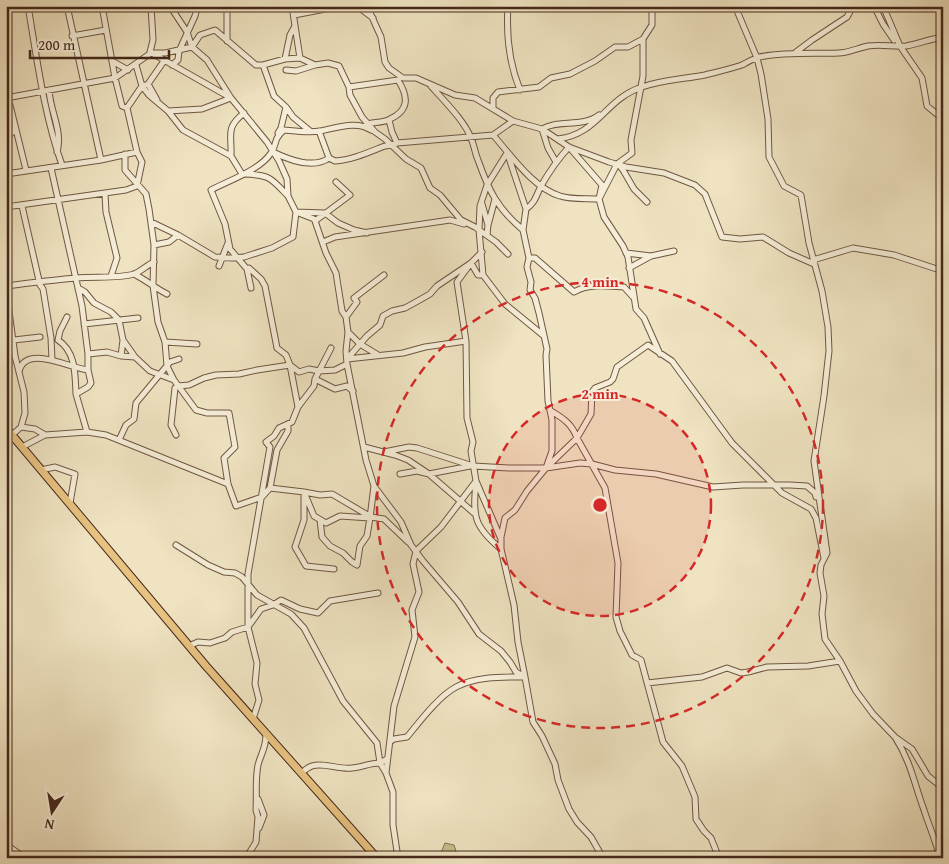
<svg xmlns="http://www.w3.org/2000/svg" width="949" height="864" viewBox="0 0 949 864" font-family="'Gentium Book Plus',serif">
<rect width="100%" height="100%" fill="#efe3c1"/>
<filter id="stains"><feTurbulence type="fractalNoise" baseFrequency=".004" numOctaves="4"/><feColorMatrix values="0 0 0 0 .2 0 0 0 0 .09 0 0 0 0 .02 0 0 0 .5 -.17"/></filter>
<radialGradient id="worn" r=".72"><stop offset=".6" stop-color="#630" stop-opacity="0"/><stop offset="1" stop-color="#630" stop-opacity=".3"/></radialGradient>
<!-- green -->
<path fill="#c1c18d" stroke="#827454" d="M445,843l9,2 2,6 -1,7h-10l-5,-3z"/>
<g fill="none" stroke-linecap="round" stroke-linejoin="round">
<defs>
<path id="minor" d="M28,6c9,53 16,109 34,159
M67,6l34,154
M102,6l13,72 7,28 5,2
M170,6l17,26 5,15 15,13 24,38 36,44 12,19 8,18 1,17 8,16 18,7 1,2 11,32 10,20 6,38 4,6 2,15 -2,19 1,13 19,96 8,26 27,36 10,23 12,16 35,41 21,32 22,17 9,11 6,10 9,5 8,45 9,14 13,28 3,16 11,29 8,13 14,15 12,21
M227,6v35
M292,6l8,52
M357,6l16,12
M367,6l14,31 4,25 4,6 14,10h13l39,17 20,3 38,23 29,8 27,18 40,15 17,5 38,6 31,12 10,9 17,43 18,2 23,-2 26,16 25,11
M508,6c-2,30 1,57 12,84
M649,6l3,7v12l-9,14v37l-12,64 1,13 -15,11 -18,35 5,18 19,29 5,11 8,52 8,9 16,36
M735,6l22,52 4,16 7,45 1,38 15,29 17,9 8,48 13,48 6,36 1,24 -5,45 -10,65 13,92 -6,12 -1,8 4,23 -2,18 3,25 15,22 16,30 17,23 22,23 17,12 16,27 15,12
M874,6l9,18 11,16
M883,6l17,40 22,32 5,28 16,13
M294,15l47,-9
M72,36l34,-6
M796,52l16,-12 35,-23 6,-11
M285,59l5,-24 5,-9
M112,61l16,9
M136,65l6,21 7,9 19,16 34,-2 29,-11 -81,-46 3,-12 -2,-34
M172,65l6,-5 1,-9 16,-35 1,-4 3,-5 5,-1
M263,65l11,31 12,11 -5,21 -3,5
M286,70l10,1 19,-6
M148,84l9,16
M431,86c13,15 33,34 40,52 3,7 4,15 7,22 11,31 19,48 45,70
M349,87l49,-7c10,16 12,30 -8,39 -6,4 -16,3 -23,5
M6,89l20,81
M49,90c1,21 14,41 8,62
M6,98l109,-20 36,-25h14l27,-6 8,-12 15,-5 41,35h7l22,-6 15,-1 15,7 13,-2 11,3 10,21 1,8 12,22 13,15 10,7 21,20 15,9 9,20 10,7 21,25 14,7 21,15 12,12
M286,107l7,10 17,14
M493,107v-9l5,-6 41,-5 12,-9 19,-4 25,-13 20,-14h13l15,-8
M168,111l15,19 48,26 11,18
M389,120l3,12 5,11
M319,131l10,27 6,3c16,-1 32,-8 47,-14 5,-2 10,-1 15,-4l96,-8c18,20 40,53 67,61 12,4 27,2 39,3l3,-14 -33,-38c-11,12 -20,25 -28,39 -5,10 -6,17 -15,23
M6,134l6,-1 3,-6
M493,135l20,-14
M557,139c41,-4 48,-40 85,-52 20,-7 42,-8 63,-12 12,-3 25,-6 37,-10 5,-3 11,-6 17,-8 26,-5 53,-3 80,-4 9,0 19,-5 29,-7 13,-2 26,1 38,0 12,-2 24,-7 37,-9
M273,152c16,8 41,17 56,6
M125,154v16l21,24 3,15 5,36 -1,41 5,36 7,20 2,24 7,14 22,30 11,3h22l6,34 -11,11 4,26
M508,155l18,54 -3,21 6,28 -2,9 4,15 -1,8 5,8 4,15 8,36 -1,6 2,46 4,19v31l-5,14
M231,156c1,-21 -6,-28 13,-43
M556,162l-8,-14 -6,-19c16,-10 40,-1 57,-14
M618,164l5,6 11,19 13,13
M51,168l31,138 6,48v16l3,13 -3,4 -12,7 11,38
M6,174l95,-14 36,-8 -10,-44 15,-22 6,-2 16,-23
M245,174c25,1 26,4 43,22
M105,194l1,18 11,46 -6,18
M482,204l6,21 -1,10
M22,206l18,79 3,4 8,49 1,22
M6,207l120,-17 11,-4 5,-24 -5,-10
M315,221l35,-26 -14,-13
M151,222l27,13
M488,225l7,-26
M323,242l12,-5 115,-17 14,4
M154,245l15,-3 9,-7 37,22 18,1 11,-1 28,-9 21,-11 3,-25 29,1 13,10 16,7 13,3
M626,253l25,3 23,-5
M529,258h6l39,34c15,-9 33,-6 50,-5l9,10
M813,260l40,-12 41,7 49,16
M219,266l9,-23
M629,268l22,-12
M247,269l2,-1 12,11 4,7 12,62 9,7 4,10 9,7 10,-3 10,2 16,-1 12,-6
M134,274c12,6 21,14 33,20
M483,275l22,29 39,32
M6,286c24,-3 46,-6 70,-8 18,-2 41,1 58,-4 6,-2 13,-9 20,-12
M78,288l7,4 9,11 17,9 8,8 4,20 12,17
M251,288l-4,-19 -17,-20 -5,-25 -14,-34c19,-10 49,-20 60,-37 7,-10 1,-12 13,-23 11,1 25,3 36,1 17,-3 36,-11 51,-1
M6,289l9,67 9,36 1,21 -4,14 -9,8
M67,317l-7,14 -2,9c18,12 17,34 18,54
M346,317l11,-15 -3,-4 30,-23
M84,324l54,-6
M348,332l12,12 18,11
M14,340l26,-3
M165,342l32,2
M88,354l19,-2 14,4 14,1 15,14 24,9
M121,356l2,-16
M347,359l20,-23 13,-11 3,-9 9,-5 13,-3 11,-6 14,-8 7,-8 34,-23 11,-11
M347,359l56,-6 22,-6 41,-6
M19,372c6,-29 52,-3 69,-2
M315,379l20,10 12,-3 6,5
M551,411c12,7 21,13 26,27l28,50 13,75 -2,54 4,14 12,24 9,5 22,82 19,24 13,31 1,22 8,12 7,7 8,20
M21,427l14,2 10,6
M176,435l-5,-10 4,-37 3,-2 11,-1 15,-7 12,-3 23,-1 18,-4 33,-5 8,42
M119,440l7,-15 8,-6 2,-16 34,-41 9,-3
M22,447l23,-12 42,-3 19,3 122,49 8,22 26,-9 8,-9 34,4 10,24 12,7 14,-7 30,2 4,-32
M364,447l31,8 13,5 21,14 45,39
M384,452l25,-5 8,1 56,18 36,2h37l34,-5 12,1 23,6 41,4 57,13 30,-2h47l17,1 8,7 1,4
M41,470l14,-3 20,7 -5,29
M400,474l17,-3 12,3 41,-8
M476,481c-3,35 -3,45 25,68
M270,488l7,-38 11,-19v-6
M304,492l16,3 12,-1 39,23 13,2 24,23
M304,495v25l-9,27 11,19 28,3
M320,520l2,17 8,9 13,7 9,9 5,3 3,-19 7,-10 3,-18
M501,537l4,-19 10,-8 12,-19 19,-23 31,-30 14,-24 1,-22 3,-4 15,-6 3,-3 4,-12 31,-22 24,16 60,82 50,50 29,16 5,9 8,40
M176,545l32,20 16,7 11,1 7,4 15,18 34,19 13,14 39,73 34,42 3,20 7,-4
M189,646l9,-4 12,1 15,-5 7,-6 16,-5 13,-18 12,-4 8,-5 19,9 18,4 12,-12 48,-8
M647,683l55,-6 25,-9 14,5 7,-1 19,-5 41,-1 32,-5
M253,719l6,-19 -4,-16 2,-21 -9,-36v-53l22,-127 -4,-5 8,-6 5,-8 13,-6 6,-15 16,-21 1,-7 16,-31
M895,737c16,25 19,46 29,73 5,16 12,31 16,48
M391,741l3,-2 13,-2c13,-16 32,-41 49,-50 20,-11 47,-10 69,-10l-7,-35 -4,-37 -13,-56v-10l-25,-58 -5,-30 2,-9 -6,-24 -1,-77 -9,-59 14,-19 7,12h5l-4,-45 1,-24 7,-21 20,-32
M301,773c3,-2 7,-6 11,-7 12,-4 27,4 40,2 10,-1 18,-5 28,-5l6,10 7,19v33l5,33
M386,773l8,-67 21,-69 -3,-27 7,-18 -6,-28 3,-13 25,-24 35,-46
M258,799l6,16 -5,13
M6,841l5,7 14,10
M246,858l10,-16 2,-25 -2,-7c1,-14 -1,-30 2,-45 3,-12 8,-16 8,-31"/>
<path id="highway" d="M6,428l200,238 171,192"/>
</defs>
<!-- minor casing -->
<use href="#minor" stroke="#6f5744" stroke-width="7"/>
<!-- highway casing -->
<use href="#highway" stroke="#44281b" stroke-width="9"/>
<!-- minor -->
<use href="#minor" stroke="#f5edd7" stroke-width="5"/>
<!-- highway -->
<use href="#highway" stroke="#e8c280" stroke-width="7"/>
</g>
<!-- distance rings -->
<circle cx="600" cy="505" r="111" fill="#d62828" fill-opacity=".12"/>
<g fill="none" stroke="#d62828" stroke-width="2.5" stroke-dasharray="9 6">
<circle cx="600" cy="505" r="111"/>
<circle cx="600" cy="505" r="223"/>
</g>
<circle cx="600" cy="505" r="8" fill="#d62828" stroke="#f5edd7" stroke-width="2.5"/>
<g font-size="15" text-anchor="middle" font-weight="bold" fill="#d62828" stroke="#f5edd7" stroke-width="4" stroke-linejoin="round" paint-order="stroke">
<text x="600" y="287">4 min</text>
<text x="600" y="399">2 min</text>
</g>
<!-- margin -->
<rect width="949" height="864" fill="none" stroke="#efe3c1" stroke-width="25"/>
<rect x="8" y="8" width="934" height="849" fill="none" stroke="#44281b" stroke-width="2.5"/>
<rect x="12" y="12" width="924" height="839" fill="none" stroke="#44281b"/>
<!-- north arrow -->
<g transform="translate(52 812) rotate(192)" stroke="#f5edd7" stroke-width="4" paint-order="stroke">
<path d="M0-4L9 19L0 12L-9 19Z" fill="#44281b"/>
<text y="-8" font-size="14" font-weight="bold" text-anchor="middle" fill="#44281b">N</text>
</g>
<!-- scale -->
<path d="M30 50v8h139v-8" fill="none" stroke="#44281b" stroke-width="2.5"/>
<text x="38" y="50" font-size="15" fill="#44281b" stroke="#f5edd7" stroke-width="4" paint-order="stroke">200 m</text>
<rect width="100%" height="100%" filter="url(#stains)"/>
<rect width="100%" height="100%" fill="url(#worn)"/>
</svg>
